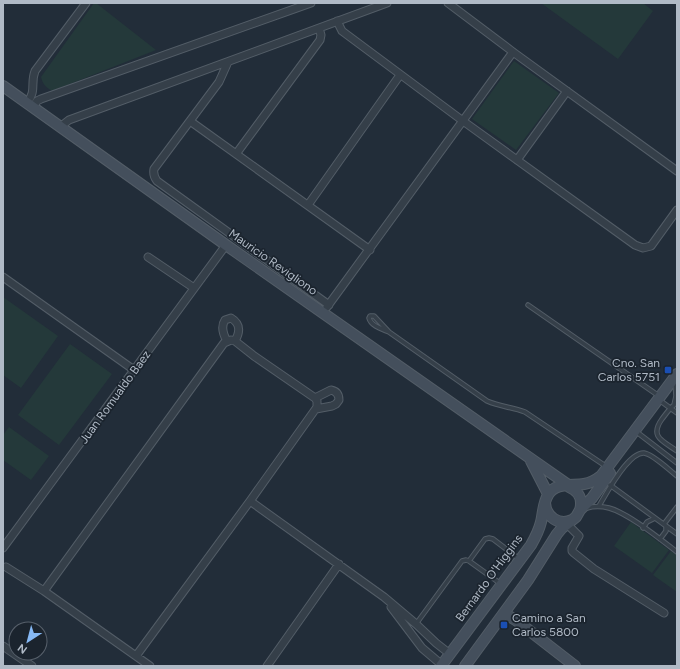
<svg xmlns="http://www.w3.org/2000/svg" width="680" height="669" viewBox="0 0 680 669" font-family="Figtree,sans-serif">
<rect width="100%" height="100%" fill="#222d39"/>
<!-- green -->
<path fill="#24393a" d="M94,3h2l60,47 -104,41c-6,-4 -9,-6 -11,-14z
M541,3h102l10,8 -35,48z
M514,61l45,32 -43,57 -44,-31z
M3,297l55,39 -37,52 -18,-13z
M70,344l42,30 -53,71 -41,-30z
M9,427l40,29 -18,24 -28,-20v-25z
M631,522l38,28 -17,23 -38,-27z
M671,551l6,4v37l-24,-17z"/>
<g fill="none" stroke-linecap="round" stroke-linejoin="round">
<defs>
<path id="lane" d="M528,305l131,91
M389,332c-7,-3 -18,-6 -20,-14l1,-2h4l15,16 98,69c14,6 25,6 38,11l82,55
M675,383l1,13 -2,9c-5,4 -8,9 -12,14 -13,18 1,22 15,32
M662,402l15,11
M638,433l39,30
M610,485l67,49
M599,506c7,-12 29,-54 45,-53 9,1 25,17 33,23
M587,508c7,-2 14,-2 22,0 19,5 51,31 68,44
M664,524l13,-17
M643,528l4,-6 8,-4
M660,539l6,-8v-5
M469,561l16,-22 4,-1 4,1 26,20
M416,624l46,-63 4,-1 3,1 32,23"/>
<path id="street" d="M448,3l65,49 164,119
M337,21l5,10 121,90 172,124 8,3 8,-2 26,-36
M228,62l-9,20 -65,87c-1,5 0,8 3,12l172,124
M27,103c10,-13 3,-19 8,-32l51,-68
M33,107l4,-6 4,-2 270,-96
M190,121l180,129
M60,127l9,-7 318,-117
M236,154l84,-114 1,-5 -2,-7
M517,160l50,-69
M308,205l92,-130
M148,257l46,31
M3,277l131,93
M327,307l186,-255
M227,341c-4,-7 -6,-15 -2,-21l6,-2c10,6 9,14 4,23
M315,398l16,-8c5,1 8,4 8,10l-3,4 -4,2 -16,3
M250,501l134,96 32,27 20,19 14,11
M567,524l12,12 -7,12v3l2,2 20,16 70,44
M3,548l223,-303
M6,567l38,24 106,75
M44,591l180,-248 7,-3 4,1 19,15 61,42 2,3v6l-67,94 -114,155
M391,607l31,41 20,17
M3,646l29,20
M267,666l72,-102"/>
<path id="secondary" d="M3,86l223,159 348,244
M531,461l17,33
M569,487c10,4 14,13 11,23
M545,503c1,14 14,23 27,17
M504,613l13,8 58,45
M441,666l90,-121c4,-7 8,-15 10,-23 2,-8 2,-19 7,-27 7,-13 24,-9 36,-11 6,-1 12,-4 17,-8l76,-102
M465,666l63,-86 29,-46 5,-6 14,-11 4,-7 12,-12 18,-25"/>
</defs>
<!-- lane casing -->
<use href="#lane" stroke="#535d67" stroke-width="5.5"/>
<!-- street casing -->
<use href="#street" stroke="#535d67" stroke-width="9"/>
<!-- secondary casing -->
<use href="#secondary" stroke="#535d67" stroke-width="12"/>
<!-- lane -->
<use href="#lane" stroke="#353f49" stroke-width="3.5"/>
<!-- street -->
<use href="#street" stroke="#353f49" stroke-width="7"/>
<!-- secondary -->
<use href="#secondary" stroke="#444f5c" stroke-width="10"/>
</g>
<!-- markers -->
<g fill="#1a4fb4" stroke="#1b242e" stroke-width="1.5">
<rect x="664" y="366" width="8" height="8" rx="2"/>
<rect x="500" y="621" width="8" height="8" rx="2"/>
</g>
<g text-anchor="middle" stroke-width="3.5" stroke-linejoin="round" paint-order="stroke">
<!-- street labels -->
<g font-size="12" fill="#b0bac6" stroke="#1b242e">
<text transform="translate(273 262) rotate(35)" y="4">Mauricio Revigliono</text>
<text transform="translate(115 397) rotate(-54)" y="4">Juan Romualdo Baez</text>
<text transform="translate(489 578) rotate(-54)" y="4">Bernardo O'Higgins</text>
</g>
<!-- poi labels -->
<g font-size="12" fill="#b0bac6" stroke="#1b242e" text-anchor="end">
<text x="660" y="367">Cno. San<tspan x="660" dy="14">Carlos 5751</tspan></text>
<text x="512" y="622" text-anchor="start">Camino a San<tspan x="512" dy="14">Carlos 5800</tspan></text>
</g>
</g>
<!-- border -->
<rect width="680" height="669" fill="none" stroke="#b0bac6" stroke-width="8"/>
<!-- north arrow -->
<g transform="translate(28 641) rotate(216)"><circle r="19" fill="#1b242e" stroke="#57606b"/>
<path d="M0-3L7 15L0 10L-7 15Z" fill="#86b9f5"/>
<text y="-6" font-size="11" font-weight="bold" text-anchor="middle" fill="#b0bac6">N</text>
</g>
</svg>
